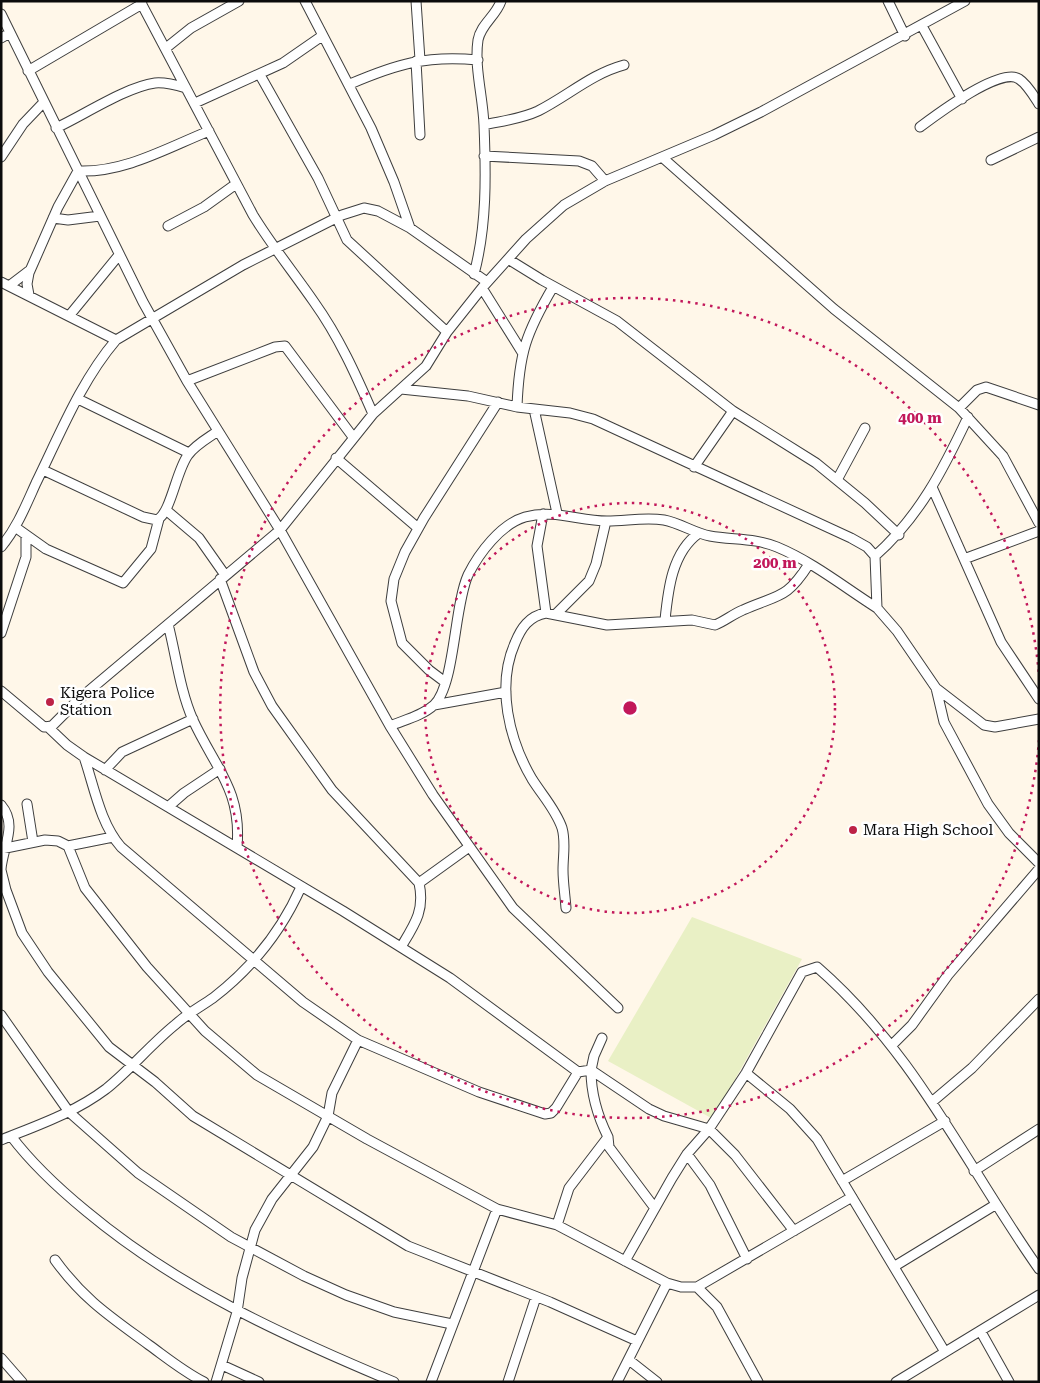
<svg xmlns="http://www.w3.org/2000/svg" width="1040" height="1383" viewBox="0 0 1040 1383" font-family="'Roboto Serif',serif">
<rect width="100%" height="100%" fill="#fff7e9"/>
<!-- pitch -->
<path fill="#e9f0c5" d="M692,917l110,42 -89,160 -105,-58z"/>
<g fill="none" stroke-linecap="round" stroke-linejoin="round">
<defs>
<path id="minor" d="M140,1l113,214c19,31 41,58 61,87 25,35 42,73 59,112
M305,1l66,127 23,54 16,46
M416,1l4,59
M888,1l17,35
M1,14l142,288 44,79 93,149 110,196 43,69 80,113 105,100
M922,26l40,73
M1,38l9,-5
M166,48l25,-20 48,-27
M416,61l4,74
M28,71l114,-67
M260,75l58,103 29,62 100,92
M350,84c47,-20 76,-29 128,-24
M195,103l88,-40 39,-27
M484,125c18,-4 37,-6 54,-14 30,-15 53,-37 86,-46
M920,127c16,-12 81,-61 99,-48 8,5 15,17 20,25
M56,128c28,-13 70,-41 99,-45 10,-1 21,2 31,5
M484,156l95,5 13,5 13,15
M1,157l22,-33 21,-22
M663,158l171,151 125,99 44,48 36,67
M991,160l48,-23
M53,218l15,2 32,-4
M168,226l36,-19 32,-23
M508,259l34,21 75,41 116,90 83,52 49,40 34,32
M474,274c13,-48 12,-100 10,-149 -1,-28 -10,-58 -6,-85 3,-16 18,-24 23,-39
M1,282l115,58 127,-75 99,-50 22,-7 14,3 32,17 77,54
M9,286l21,-16
M482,288l40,64
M29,295l-2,-11 2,-11 29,-66 20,-36c46,2 89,-23 131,-40
M69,316l50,-61
M187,381l88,-34 10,-1 68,91
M401,389l67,7 49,11 53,6 23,6 258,119 16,9 8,9 2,52 20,23 39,57 48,37 11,2 44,-8
M78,399l111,54
M517,407c2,-54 9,-74 36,-120
M959,408l18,-18 9,-3 53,18
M534,409l23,104
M336,458l82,70
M694,467l39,-56
M43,470l100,47 14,3c14,-7 19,-49 31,-65 7,-10 20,-17 30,-24
M837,480l28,-52
M932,487l69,155 38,57
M166,510l33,28 26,37
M543,514l-6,32 9,67
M15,527l31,22 77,34 28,-34 8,-30
M1,547c16,-19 25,-42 35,-64 24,-49 45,-102 80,-143
M875,556c44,-39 68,-86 93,-139
M964,559l75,-28
M220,579l34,93 18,34 60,84 87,93c6,27 -4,41 -18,64
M556,614l33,-33 7,-17 10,-43
M665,620c3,-30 7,-68 34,-87
M168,624c8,31 12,67 25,96 22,48 49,70 44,127
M1,633l25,-76v-21
M445,682l-16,-12 -27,-27 -11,-42 3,-22 11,-27 19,-34 74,-116
M936,688l8,34 44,82 21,29 30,30
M1,691l43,36 8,-1 26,-26 202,-170 93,-116 53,-48 21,-34 35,-44 44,-49 38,-34 41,-24 109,-46 47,-23 204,-111
M434,705l72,-13
M390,726c14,-6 32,-10 44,-21 21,-20 20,-99 34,-130 11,-22 33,-51 57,-58 29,-8 54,4 82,4 19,0 38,-4 57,-1 16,3 30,13 46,16 22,4 46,2 67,11 36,15 67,40 100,61
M48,727l19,18 17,12 259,154 107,67 128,94 13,-2c0,25 6,45 17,67l-39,51 -12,37
M84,757c10,29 16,66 37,90l182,155 55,38 121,52 66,22 6,-1 5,-5 22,-36
M105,770l17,-18 71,-33
M27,804l6,38
M1,805c17,20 2,41 0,64
M168,807l16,-14 36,-24
M68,846l45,-9
M1,849l44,-9 13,1 10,5 17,42 62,79 58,64 52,44 110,64 130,70 60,16 110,58 14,4h16l155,-90
M1,870l5,20 16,43 26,39 61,75 46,35 38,34 215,130 142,56 87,39
M419,883l50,-36
M566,908c-1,-13 -3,-26 -3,-38 0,-15 3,-28 -1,-42 -6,-18 -20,-33 -30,-49 -23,-39 -36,-93 -17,-136 6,-15 14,-27 31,-30l61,12 85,-5 23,5c10,-4 18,-11 28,-15 36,-16 43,-10 66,-46
M1,1015l68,97 69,61 93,64 73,39 42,19 48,17 58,12
M602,1038l-8,18 -3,14 58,39 15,7 45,13 26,26 59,76
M892,1045l20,-20 36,-50 91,-106
M746,1073l44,36 27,30 128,213
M933,1101l39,-33 67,-69
M11,1136c22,29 47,52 75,75 92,77 198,125 308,171
M608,1137l1,10 45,60
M1,1140c37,-15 73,-27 105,-51 25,-20 45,-45 70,-65 11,-10 24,-17 37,-26 39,-30 68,-66 88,-111
M687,1154l23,31 37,74
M974,1171l65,-42
M842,1181l103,-60
M55,1260c29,40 56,57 94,85 18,13 35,27 55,37
M625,1261l47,-83 15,-24 22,-25 37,-56 56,-101 15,-5c99,86 148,197 222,302
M895,1266l100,-61
M697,1287l20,20 41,75
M981,1332l28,50
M1,1358l21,24
M629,1360l28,22
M222,1365l37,17
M216,1382l21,-70 5,-34 13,-48 17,-31 41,-52 15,-31 4,-23 26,-53
M431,1382l66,-173
M508,1382l28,-85
M617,1382l50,-99
M896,1382l143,-87"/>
</defs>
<!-- minor casing -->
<use href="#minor" stroke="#3e3e3e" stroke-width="11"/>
<!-- minor -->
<use href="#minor" stroke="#fff" stroke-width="9"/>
</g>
<!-- distance rings -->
<g fill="none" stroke="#c2185b" stroke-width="2.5" stroke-dasharray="2.5 5">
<circle cx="630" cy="708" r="205"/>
<path d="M1039 740A410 410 0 1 1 1039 676"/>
</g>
<!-- markers -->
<g fill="#bd2246" stroke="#fff" stroke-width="2">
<circle cx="50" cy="702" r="5"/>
<circle cx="853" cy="830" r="5"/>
</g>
<g text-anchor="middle" stroke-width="5" stroke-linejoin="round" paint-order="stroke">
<!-- poi labels -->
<g font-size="15" fill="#0b0b0b" stroke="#fff" text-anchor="start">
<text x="60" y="698">Kigera Police<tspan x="60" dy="17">Station</tspan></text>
<text x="863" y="835">Mara High School</text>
</g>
</g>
<circle cx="630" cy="708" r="8" fill="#c2185b" stroke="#fff" stroke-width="2.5"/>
<g font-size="15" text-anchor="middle" font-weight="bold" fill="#c2185b" stroke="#fff" stroke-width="5" stroke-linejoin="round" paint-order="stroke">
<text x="920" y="423">400 m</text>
<text x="775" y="568">200 m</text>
</g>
<!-- border -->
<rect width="1040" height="1383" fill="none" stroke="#0b0b0b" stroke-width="5"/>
</svg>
